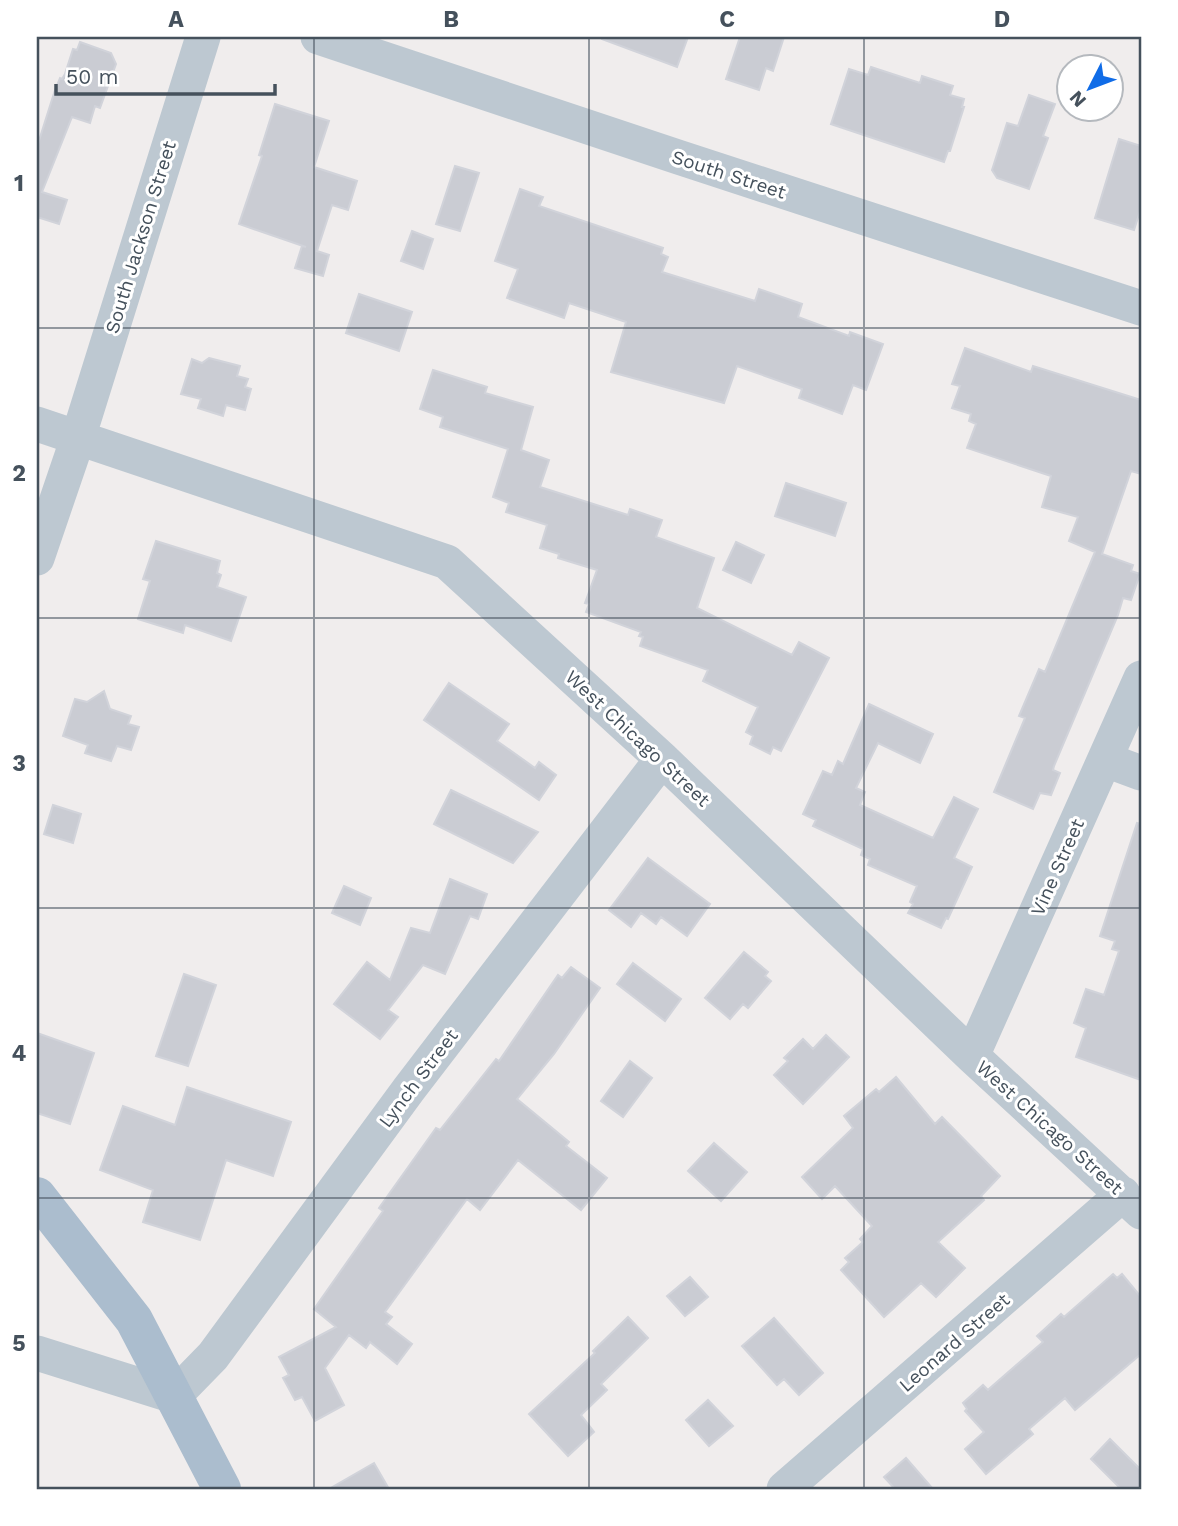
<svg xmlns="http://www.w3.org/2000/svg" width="1178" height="1526" viewBox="0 0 1178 1526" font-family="'Work Sans',sans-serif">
<rect width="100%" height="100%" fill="#f0eded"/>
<!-- building -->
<path fill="#caccd3" stroke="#d1d3da" stroke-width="2" d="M602,37h86l-11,30 -75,-28z
M740,37h44l-11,34 -7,-3 -7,22 -33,-11z
M80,42l31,11 5,11 -16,44 -5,-2 -5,17 -18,-6 -30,75 25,8 -8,24 -22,-7v-70l18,-57 5,-12 2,1 3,-5 8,-25 4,1z
M871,67l49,16 2,-7 31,10 -3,9 14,4 -2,8h2l-14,44h-2l-4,11 -113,-38 18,-55 19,6z
M1029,95l26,9 -12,32 5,2 -19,51 -32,-11 -5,-8 15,-47 11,3z
M275,104l54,17 -15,46 43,14 -9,29 -16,-5 -15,46 12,4 -6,21 -28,-8 7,-22 4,1 -67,-23 23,-68 -3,-1z
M1119,139l22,7v62l-7,22 -39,-12z
M455,166l24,7 -19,58 -24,-7z
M520,189l23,8 -4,9 124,42 -2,6 7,3 -6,15 93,29 4,-12 43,15 -4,13 51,19 1,-4 33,12 -17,46 -13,-5 -11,29 -43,-16 3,-9 -65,-23 -13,37 -113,-31 15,-50 -57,-19 -5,15 -57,-20 11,-29 -23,-8z
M412,231l21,8 -10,30 -22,-8z
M359,294l53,18 -13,39 -53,-18z
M965,348l66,24 2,-6 108,34v74l-10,-3 -29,83 31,11 -2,6 9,3 -9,26 -8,-2 -5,17 -64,151 -1,4 7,3 -9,22 -11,-2 -7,16 -39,-17 31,-74 -6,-2 20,-47 6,3 50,-120 -26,-11 9,-24 -36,-10 9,-31 -84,-28 9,-24 -7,-3 2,-7 -19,-6 8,-22 -8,-2z
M209,358l31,8 -3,10 11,3 -3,8 6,2 -6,21 -19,-5 -3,11 -25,-8 3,-9 -20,-5 11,-35 10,4z
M433,370l54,17 -2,6 48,14 -12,43 28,10 -9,27 88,28 2,-6 32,11 -6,17 58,21 -17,50 95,47 7,-13 30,16 -48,93 -8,-4 -3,7 -20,-10 3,-8 -7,-4 12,-25 -55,-26 5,-11 -68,-24 3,-9 -4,-1 2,-4 -55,-20 3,-8 -4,-1 12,-33 -39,-12 1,-4 -19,-6 7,-23 -41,-13 3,-9 -16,-6 15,-48 -68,-22 3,-10 -23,-8z
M786,483l60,20 -11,33 -60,-20z
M156,541l64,20 -3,12 4,2 -4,12 29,10 -15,44 -46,-16 -2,8 -45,-14 12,-38 -7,-2z
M736,542l28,13 -13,28 -28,-13z
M449,683l60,41 -12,17 38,27 4,-6 17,13 -17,25 -115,-80z
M104,691l6,18 21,7 -3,8 11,3 -8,23 -14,-4 -6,15 -26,-8 3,-8 -25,-9 12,-37 12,3z
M869,704l64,30 -13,29 -42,-20 -22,45 9,4 -5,13 73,33 21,-41 24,12 -24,49 18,9 -24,52 -2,-1 -5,10 -33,-15 5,-9 -3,-2 7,-16 -49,-21 2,-6 -9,-4 2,-6 -50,-23 3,-6 -13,-6 20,-43 9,4 6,-14 5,3z
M451,790l87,42 -25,31 -79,-39z
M53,805l28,9 -8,29 -29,-9z
M1137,823l4,1v256l-65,-23 10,-29 -12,-5 12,-34 18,6 15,-44 -7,-2 3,-8 -15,-5z
M648,858l62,46 -23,32 -26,-19 -5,7 -15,-11 -10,14 -22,-17z
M450,879l37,15 -9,25 -8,-3 -25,58 -22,-9 -35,45 10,7 -18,22 -46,-35 33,-42 23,18 21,-52 19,5z
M344,886l27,12 -11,27 -28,-12z
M744,952l24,20 -3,4 6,5 -23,27 -5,-4 -13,15 -25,-21z
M633,963l48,36 -16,22 -48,-37z
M571,967l29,21 -46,66 -37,45 52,43 -3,4 41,32 -26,32 -63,-50 -38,50 -13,-11 -82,113 7,5 -6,7 26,20 -15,20 -27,-22 -4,6 -17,-13 -24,33 19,37 -29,16 -13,-24 -7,3 -12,-22 6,-3 -10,-18 57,-30 -22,-18 69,-98 -4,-3 57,-80 4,2 56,-71 3,2 59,-86 4,3z
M184,974l32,11 -28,81 -32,-10z
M37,1033l57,20 -24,71 -33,-11z
M826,1035l23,22 -46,47 -29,-29 14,-14 -4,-3 19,-19 10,10z
M630,1061l22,17 -29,39 -22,-16z
M896,1077l39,47 7,-7 58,59 -19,20 3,4 -46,42 27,26 -29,29 -15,-14 -37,34 -43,-47 8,-8 -4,-4 18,-16 -3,-3 12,-13 -37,-40 -13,13 -20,-22 51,-49 -9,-12 32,-27 3,3z
M187,1087l104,35 -18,54 -47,-16 -26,80 -57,-18 10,-32 -53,-20 23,-64 52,19z
M714,1143l33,29 -26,29 -33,-30z
M1113,1274l4,4 5,-4 19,23v57l-66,56 -10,-12 -36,31 4,5 -47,40 -21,-25 19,-17 -19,-21 2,-2 -4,-6 20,-18 5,5 2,-2 53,-46 -6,-6 24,-22 3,3z
M690,1277l18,20 -23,19 -18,-20z
M628,1317l20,21 -47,46 6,6 -26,25 13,17 -26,24 -39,-42 66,-61 -2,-2z
M774,1318l49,55 -24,22 -15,-16 -7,6 -35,-39z
M708,1400l25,26 -24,20 -23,-26z
M1110,1439l31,31v19h-20l-30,-30z
M906,1458l27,31h-38l-11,-12z
M374,1463l15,26h-60z"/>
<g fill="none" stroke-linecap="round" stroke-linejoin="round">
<!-- minor -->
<path stroke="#bdc8d1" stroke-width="35" d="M318,37l360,120 463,151
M37,424l410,138 215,197 310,297 169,156
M37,558l41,-120 125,-401
M1106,760l35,13
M972,1056l169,-378
M37,1353l137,43 39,-40 196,-267 253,-330
M784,1489l339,-295"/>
<!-- major -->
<path stroke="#abbdce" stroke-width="38" d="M37,1196l97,124 88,169"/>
</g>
<!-- grid -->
<path fill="none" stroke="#45515c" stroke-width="2" stroke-opacity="0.55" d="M314,37v1452M589,37v1452M864,37v1452M37,328h1104M37,618h1104M37,908h1104M37,1198h1104"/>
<g text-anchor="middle" stroke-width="6" stroke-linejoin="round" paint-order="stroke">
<!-- street labels -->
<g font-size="19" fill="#45515c" stroke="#fff">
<text transform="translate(729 174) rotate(18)" y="7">South Street</text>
<text transform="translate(140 237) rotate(-73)" y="7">South Jackson Street</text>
<text transform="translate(638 738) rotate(43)" y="7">West Chicago Street</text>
<text transform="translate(1057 867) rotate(-66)" y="7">Vine Street</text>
<text transform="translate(418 1078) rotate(-53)" y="7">Lynch Street</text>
<text transform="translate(1050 1127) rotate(42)" y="7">West Chicago Street</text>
<text transform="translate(954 1342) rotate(-41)" y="7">Leonard Street</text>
</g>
</g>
<!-- border -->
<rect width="1178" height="1526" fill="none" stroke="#ffffff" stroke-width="77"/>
<!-- north arrow -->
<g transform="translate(1090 88) rotate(228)"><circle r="33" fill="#ffffff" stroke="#b5b9be" stroke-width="2"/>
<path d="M0-5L12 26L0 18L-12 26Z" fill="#106ce7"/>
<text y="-10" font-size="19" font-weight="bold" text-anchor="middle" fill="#45515c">N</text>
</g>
<!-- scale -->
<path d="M56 84v10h219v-10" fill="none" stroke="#45515c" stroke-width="3.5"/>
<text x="66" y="84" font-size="21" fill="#45515c" stroke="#ffffff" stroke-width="5" paint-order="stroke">50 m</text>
<rect x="38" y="38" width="1102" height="1450" fill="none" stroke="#45515c" stroke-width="2.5"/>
<g font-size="23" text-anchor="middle" font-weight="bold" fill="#45515c">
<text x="176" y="27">A</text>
<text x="451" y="27">B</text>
<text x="727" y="27">C</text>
<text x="1002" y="27">D</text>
<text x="19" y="191">1</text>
<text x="19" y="481">2</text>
<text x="19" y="771">3</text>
<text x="19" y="1061">4</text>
<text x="19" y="1351">5</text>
</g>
</svg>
